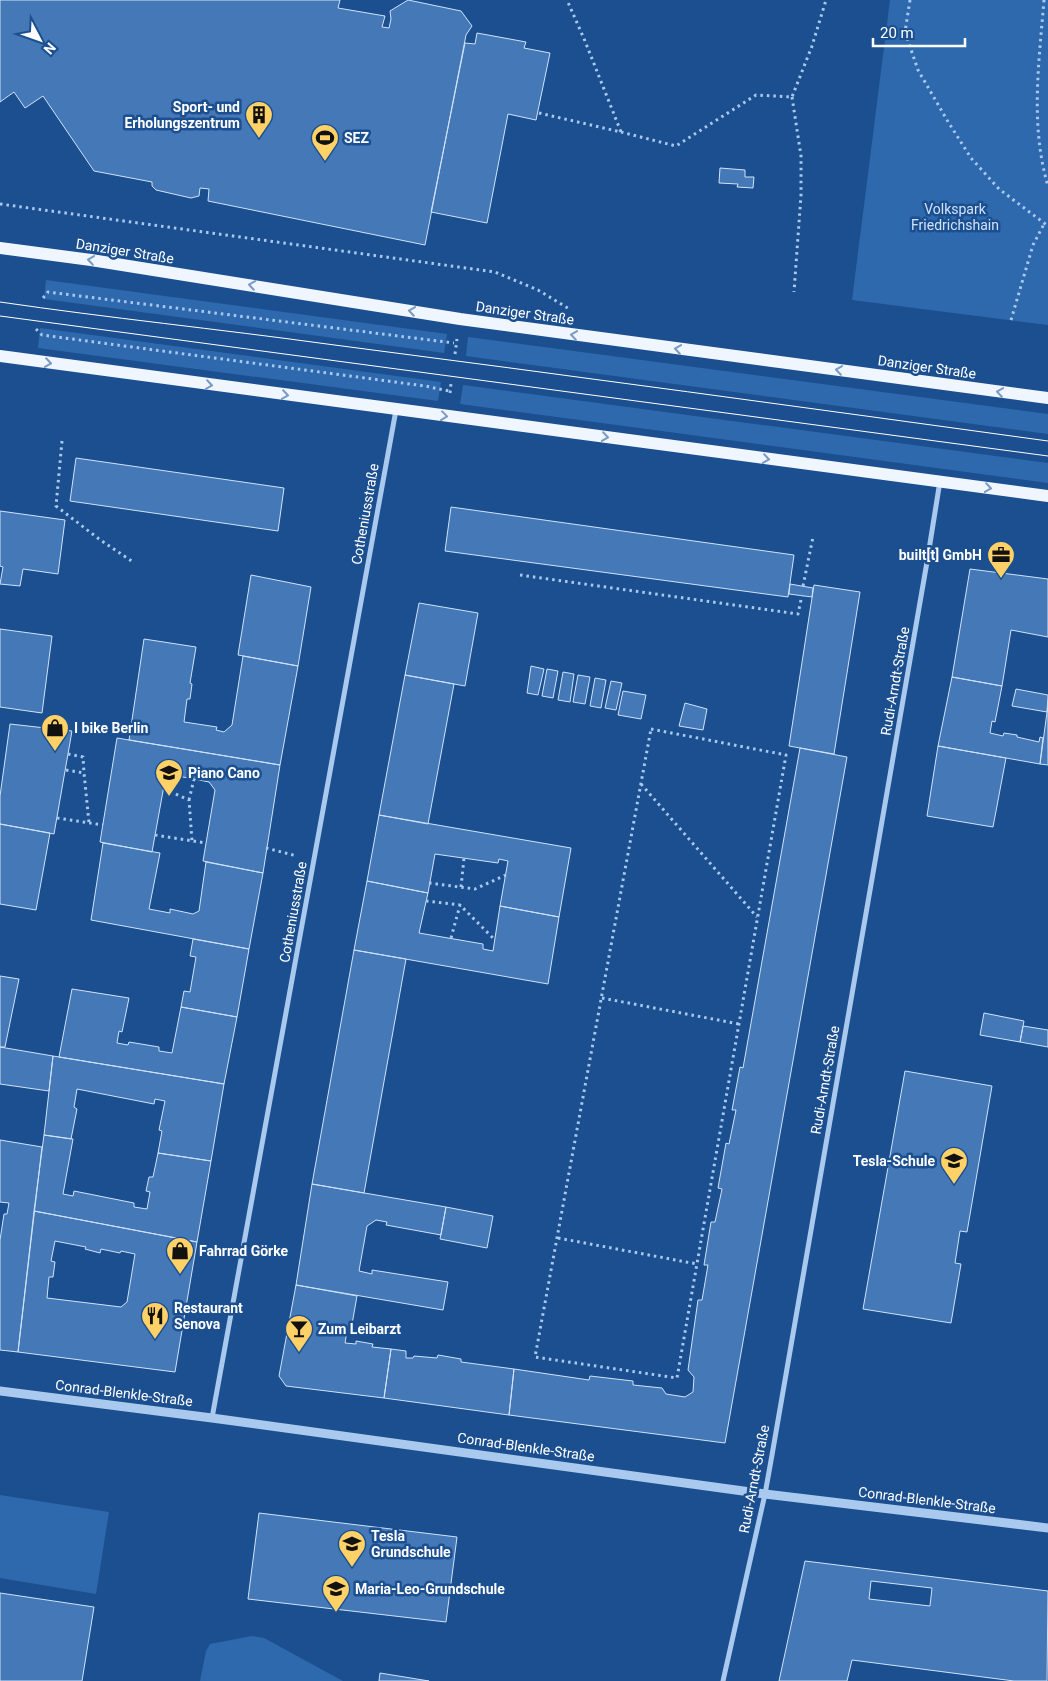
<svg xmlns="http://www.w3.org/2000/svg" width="1048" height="1681" viewBox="0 0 1048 1681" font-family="Roboto,sans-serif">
<rect width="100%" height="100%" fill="#1b4f8f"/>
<!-- green -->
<path fill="#2e69ad" d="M890,0h158v325l-196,-25z
M46,280l401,54 -3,19 -400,-54z
M40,328l401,54 -3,19 -400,-53z
M468,337l580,77v20l-582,-78z
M463,385l585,78v20l-588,-79z
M0,1495l109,17 -13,82 -96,-16z
M252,1636l12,2 79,43h-143l6,-30 4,-7z"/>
<!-- building -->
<path fill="#4478b7" stroke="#cfe3fa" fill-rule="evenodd" d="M0,0h340l-2,8 47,8 -3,11 7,1 2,-9 -1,-8 18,-11 53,11 11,15 -6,9 -41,210 -217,-44 1,-12 -9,-1 -1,8 -8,2 -35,-8 -4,-4v-4l-58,-11 -51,-75 -18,12 -11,-16 -14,10z
M477,33l49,9 -2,6 26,5 -14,67 -28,-6 -21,109 -56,-11 34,-169 10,1z
M720,168l25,2v7h9l-1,11 -16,-1 1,-3 -19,-1z
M76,458l208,30 -6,43 -208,-30z
M451,507l343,48 -6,42 -343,-46z
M0,511l65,9 -7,54 -35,-5 -3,17 -20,-2 3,-17 -3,-1z
M970,569l78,10v58l-37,-7 -9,56 -50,-9z
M251,575l60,12 -13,79 -60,-11z
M790,584l23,4 -1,9 -23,-3z
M814,585l46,7 -26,162 -45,-8z
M419,603l59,10 -13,73 -60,-11z
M0,629l52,7 -10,77 -42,-6z
M144,639l52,8 -6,36 2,1 -2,15h-3l-3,23 33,5 -1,3 8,2 8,-7 11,-69 55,10 -18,99 -151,-25z
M531,666l13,3 -6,26 -11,-2z
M547,669l11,2 -5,27 -11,-2z
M563,672l11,2 -4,28 -12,-2z
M405,675l49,9 -26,140 -49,-9z
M578,675l12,2 -5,27 -12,-2z
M952,677l50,9 -7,36 -3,-1 -2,12 13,3 1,-3 13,2v2l22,5 1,-5 3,1 -3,26 -102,-18z
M595,678l11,2 -5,28 -11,-2z
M611,681l11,2 -6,27 -11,-2z
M1016,689l32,6 -1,17 -35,-6z
M623,691l23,4 -5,24 -23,-4z
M685,703l22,6 -4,21 -24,-4z
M1048,705v60l-8,-1z
M10,724l62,7 -18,103 -54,-10v-28z
M117,738l163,27 -17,108 -60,-12 12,-71 -6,-8 -15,-3 -22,-4 -7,5 -13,72 -52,-10z
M938,746l68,12 -13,69 -66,-11z
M800,748l47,9 -122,686 -216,-28 5,-46 75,11 1,-4 43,5v4l29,3 4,6 19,3 8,-5 1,-15 -6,-7 10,-70h4l6,-35h-4l7,-43h4l7,-33 -4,-1 8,-45 3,1 7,-34h-4l8,-43 3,1z
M379,815l192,33 -12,69 -59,-11 8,-45 -9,-2 -1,4 -63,-9 -7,39 -61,-12z
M0,824l50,9 -14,77 -36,-6z
M103,843l57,10 -11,56 21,4v-4l23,5 6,-3 7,-49 57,11 -14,76 -158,-29z
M367,881l61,12 -9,40 64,11v5l10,2 7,-45 59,11 -11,67 -194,-34z
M193,939l56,10 -12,68 -56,-10 3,-16 6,1 6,-35 -6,-1z
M354,950l52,9 -42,234 -52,-9z
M0,976l19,3 -14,68h-5z
M72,989l57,9 -7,34 -3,-1 -2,12 11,2 1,-3 30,5v4l13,2 9,-46 56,10 -13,67 -165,-27z
M984,1013l40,8 -4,21 -40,-7z
M1023,1026l25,4v17l-28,-5z
M0,1047l53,9 -4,35 -49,-7z
M53,1056l171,28 -13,77 -53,-8 4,-22 -3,-1 6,-29 -10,-2 -1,5 -77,-15 -3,18 3,2 -6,30 -27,-4z
M905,1071l87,15 -25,146 -7,-1 -5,32 6,1 -10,59 -88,-14z
M44,1135l29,4 -10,55 10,2 1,-5 60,12v4l13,2 3,-17 -4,-1 3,-14h4l5,-24 53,8 -14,81 -163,-31z
M0,1140l42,7 -24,205 -18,-2v-110l4,-26h3l2,-11 -9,-1z
M312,1184l134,23 -5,28 -55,-10 1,-3 -11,-2 -9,6 -8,45 13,3v-4l76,12 -5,28 -147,-25z
M446,1207l47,9 -6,32 -47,-9z
M34,1211l163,31 -22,130 -157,-20zM55,1241l31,6 -1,2 15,4 1,-4 19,4 1,-2 14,3 -8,48 -6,5 -74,-9 2,-21h4l2,-15 -4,-1z
M296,1285l61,11 -6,34 -4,1 -2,12 11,1v-3l17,3 -1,3 19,2 -7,49 -98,-12 -7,-10z
M391,1349l15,2v7h7l1,-2 23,2 1,-3 23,4v3l53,7 -5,46 -125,-17z
M259,1513l198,24 -11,85 -198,-23z
M805,1561l243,30 -1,90h-33l-162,-21 -5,21h-68zM871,1581l61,7 -2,18 -61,-7z
M0,1593l94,14 -12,74h-82z
M380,1673l49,8h-50z"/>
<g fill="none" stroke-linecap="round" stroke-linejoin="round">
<!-- path -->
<path stroke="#a9c9ee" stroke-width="3" stroke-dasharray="2.5 4" stroke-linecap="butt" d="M910,0l-5,32 13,38 29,50 24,38 28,31 49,37
M1044,0c-5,62 -14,126 4,186
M792,97l9,59v39l-7,97
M539,113l82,19 -36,-91 -18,-41
M621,132l55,14 80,-51 36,2 20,-51 14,-46
M0,204l495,68 43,18 33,20
M43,298l5,-6 406,51
M1011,320l22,-75 11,-21
M36,329l6,6 383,51 24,5
M455,354l2,-15
M450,393l1,-10
M62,441l-6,65 43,33 34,23
M520,575l278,39 4,-19
M803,586l10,-49
M651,729l135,26 -109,623 -142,-21z
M68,754l15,3 1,16
M66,770l18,3 5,50
M641,784l116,133
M164,789l25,11 3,41
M189,800l5,-21
M57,818l46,7
M155,835l51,8
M266,848l31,8
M429,883l46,6 31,-14
M461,887l3,-29
M426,901l34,4 35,35
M451,938l9,-33
M602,998l137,26
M558,1238l139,26"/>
<!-- minor -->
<path stroke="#a9c9ee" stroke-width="5" d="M212,1418l184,-1008
M723,1681l42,-187 7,-39 155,-893 13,-81"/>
<!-- tertiary -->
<path stroke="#a9c9ee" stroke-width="9" d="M0,1391l212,27 553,76 283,34"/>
<!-- primary -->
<path stroke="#f0f6ff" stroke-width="12" d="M0,248l91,12 369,59 588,79
M0,356l1048,140"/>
<!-- tram -->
<path stroke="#fff" stroke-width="1" d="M0,302c109,16 218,27 327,42 240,31 481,64 721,97
M0,316l1048,140"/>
</g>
<!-- one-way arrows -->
<defs><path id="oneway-chevron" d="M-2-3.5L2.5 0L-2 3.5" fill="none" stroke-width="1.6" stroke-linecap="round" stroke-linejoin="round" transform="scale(1.25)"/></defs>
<g stroke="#7b9ac1">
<use href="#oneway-chevron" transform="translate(91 260) rotate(-172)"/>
<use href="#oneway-chevron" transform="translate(252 285) rotate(-171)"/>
<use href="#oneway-chevron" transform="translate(412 311) rotate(-171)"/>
<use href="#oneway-chevron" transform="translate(574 335) rotate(-172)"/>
<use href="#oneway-chevron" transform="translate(678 349) rotate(-172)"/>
<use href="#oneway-chevron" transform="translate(48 363) rotate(8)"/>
<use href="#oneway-chevron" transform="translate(839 370) rotate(-172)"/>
<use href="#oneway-chevron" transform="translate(209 385) rotate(8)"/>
<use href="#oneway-chevron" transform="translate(1000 392) rotate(-172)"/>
<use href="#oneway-chevron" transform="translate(285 395) rotate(8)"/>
<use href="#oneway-chevron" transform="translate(444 416) rotate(7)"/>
<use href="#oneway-chevron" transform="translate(605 437) rotate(8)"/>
<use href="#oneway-chevron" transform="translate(766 459) rotate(8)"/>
<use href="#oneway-chevron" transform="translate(988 488) rotate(8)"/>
</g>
<!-- icons -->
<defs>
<symbol id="building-pin" viewBox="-11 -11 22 30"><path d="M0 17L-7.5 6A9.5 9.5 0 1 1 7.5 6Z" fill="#ffd166" stroke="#1b4f8f"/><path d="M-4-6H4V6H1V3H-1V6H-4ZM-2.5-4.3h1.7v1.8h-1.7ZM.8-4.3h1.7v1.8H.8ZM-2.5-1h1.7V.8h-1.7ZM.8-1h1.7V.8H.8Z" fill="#111"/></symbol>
<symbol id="stadium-pin" viewBox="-11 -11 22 30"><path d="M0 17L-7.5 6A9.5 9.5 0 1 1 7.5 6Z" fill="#ffd166" stroke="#1b4f8f"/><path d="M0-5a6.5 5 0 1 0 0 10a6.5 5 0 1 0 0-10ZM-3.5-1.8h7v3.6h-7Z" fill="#111"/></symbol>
<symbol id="office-pin" viewBox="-11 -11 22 30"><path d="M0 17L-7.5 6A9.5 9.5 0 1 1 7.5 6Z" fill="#ffd166" stroke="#1b4f8f"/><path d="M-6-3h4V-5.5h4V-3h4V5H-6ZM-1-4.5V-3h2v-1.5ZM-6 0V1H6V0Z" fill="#111"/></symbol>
<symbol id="shop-pin" viewBox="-11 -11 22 30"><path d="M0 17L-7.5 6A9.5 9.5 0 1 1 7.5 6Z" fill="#ffd166" stroke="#1b4f8f"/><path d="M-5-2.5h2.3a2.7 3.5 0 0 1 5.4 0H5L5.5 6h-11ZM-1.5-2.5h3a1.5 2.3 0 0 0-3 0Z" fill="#111"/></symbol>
<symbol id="school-pin" viewBox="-11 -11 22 30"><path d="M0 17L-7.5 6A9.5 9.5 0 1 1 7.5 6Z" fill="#ffd166" stroke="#1b4f8f"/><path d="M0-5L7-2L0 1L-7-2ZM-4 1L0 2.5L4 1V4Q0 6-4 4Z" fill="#111"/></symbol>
<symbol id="restaurant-pin" viewBox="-11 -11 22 30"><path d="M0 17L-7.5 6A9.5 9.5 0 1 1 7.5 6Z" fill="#ffd166" stroke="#1b4f8f"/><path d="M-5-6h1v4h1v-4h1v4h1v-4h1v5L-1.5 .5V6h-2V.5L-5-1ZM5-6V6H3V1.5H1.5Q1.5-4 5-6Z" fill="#111"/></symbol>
<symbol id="bar-pin" viewBox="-11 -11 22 30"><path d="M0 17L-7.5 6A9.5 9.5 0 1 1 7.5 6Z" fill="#ffd166" stroke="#1b4f8f"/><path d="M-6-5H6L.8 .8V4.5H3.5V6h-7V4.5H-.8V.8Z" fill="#111"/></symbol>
</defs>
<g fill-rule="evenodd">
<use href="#building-pin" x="243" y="99" width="32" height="43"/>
<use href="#stadium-pin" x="309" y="122" width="32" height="43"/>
<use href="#office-pin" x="985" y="539" width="32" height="43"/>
<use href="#shop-pin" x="39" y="712" width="32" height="43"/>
<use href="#school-pin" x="153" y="757" width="32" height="43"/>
<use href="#school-pin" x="938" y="1145" width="32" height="43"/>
<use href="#shop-pin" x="164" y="1235" width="32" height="43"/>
<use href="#restaurant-pin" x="139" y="1300" width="32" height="43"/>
<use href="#bar-pin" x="283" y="1313" width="32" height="43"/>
<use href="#school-pin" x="336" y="1528" width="32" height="43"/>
<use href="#school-pin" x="320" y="1573" width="32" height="43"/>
</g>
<g text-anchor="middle" stroke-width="5" stroke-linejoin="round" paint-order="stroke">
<!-- poi labels -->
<g font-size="14" font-weight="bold" fill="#fff" stroke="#1b4f8f" text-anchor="start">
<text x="240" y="112" text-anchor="end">Sport- und<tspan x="240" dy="16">Erholungszentrum</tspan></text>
<text x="344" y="143">SEZ</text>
<text x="982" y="560" text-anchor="end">built[t] GmbH</text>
<text x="74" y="733">I bike Berlin</text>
<text x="188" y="778">Piano Cano</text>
<text x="935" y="1166" text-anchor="end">Tesla-Schule</text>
<text x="199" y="1256">Fahrrad Görke</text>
<text x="174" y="1313">Restaurant<tspan x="174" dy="16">Senova</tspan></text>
<text x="318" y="1334">Zum Leibarzt</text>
<text x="371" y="1541">Tesla<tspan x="371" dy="16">Grundschule</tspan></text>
<text x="355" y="1594">Maria-Leo-Grundschule</text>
</g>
<!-- park labels -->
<g font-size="14" fill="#cfe3fa" stroke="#1b4f8f">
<text x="955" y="214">Volkspark<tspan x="955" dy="16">Friedrichshain</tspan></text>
</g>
<!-- street labels -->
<g font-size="14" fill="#fff" stroke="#1b4f8f">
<text transform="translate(125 251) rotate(9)" y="5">Danziger Straße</text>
<text transform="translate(525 313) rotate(8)" y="5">Danziger Straße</text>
<text transform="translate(927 367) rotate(8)" y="5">Danziger Straße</text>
<text transform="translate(365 514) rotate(-80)" y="5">Cotheniusstraße</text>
<text transform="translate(895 681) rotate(-80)" y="5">Rudi-Arndt-Straße</text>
<text transform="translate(293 912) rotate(-80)" y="5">Cotheniusstraße</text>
<text transform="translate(825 1080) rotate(-80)" y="5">Rudi-Arndt-Straße</text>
<text transform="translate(124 1393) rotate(7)" y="5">Conrad-Blenkle-Straße</text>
<text transform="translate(526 1447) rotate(8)" y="5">Conrad-Blenkle-Straße</text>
<text transform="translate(754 1479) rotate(-79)" y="5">Rudi-Arndt-Straße</text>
<text transform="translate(927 1500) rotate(7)" y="5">Conrad-Blenkle-Straße</text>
</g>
</g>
<!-- north arrow -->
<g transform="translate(40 40) rotate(131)" stroke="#1b4f8f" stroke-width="4" paint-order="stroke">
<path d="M0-4L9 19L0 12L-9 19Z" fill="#ffffff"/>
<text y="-8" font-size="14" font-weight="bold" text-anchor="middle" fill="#ffffff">N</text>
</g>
<!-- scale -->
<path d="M873 38v8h92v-8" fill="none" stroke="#ffffff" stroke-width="2.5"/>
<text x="880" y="38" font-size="15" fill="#ffffff" stroke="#1b4f8f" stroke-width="4" paint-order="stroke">20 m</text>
</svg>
